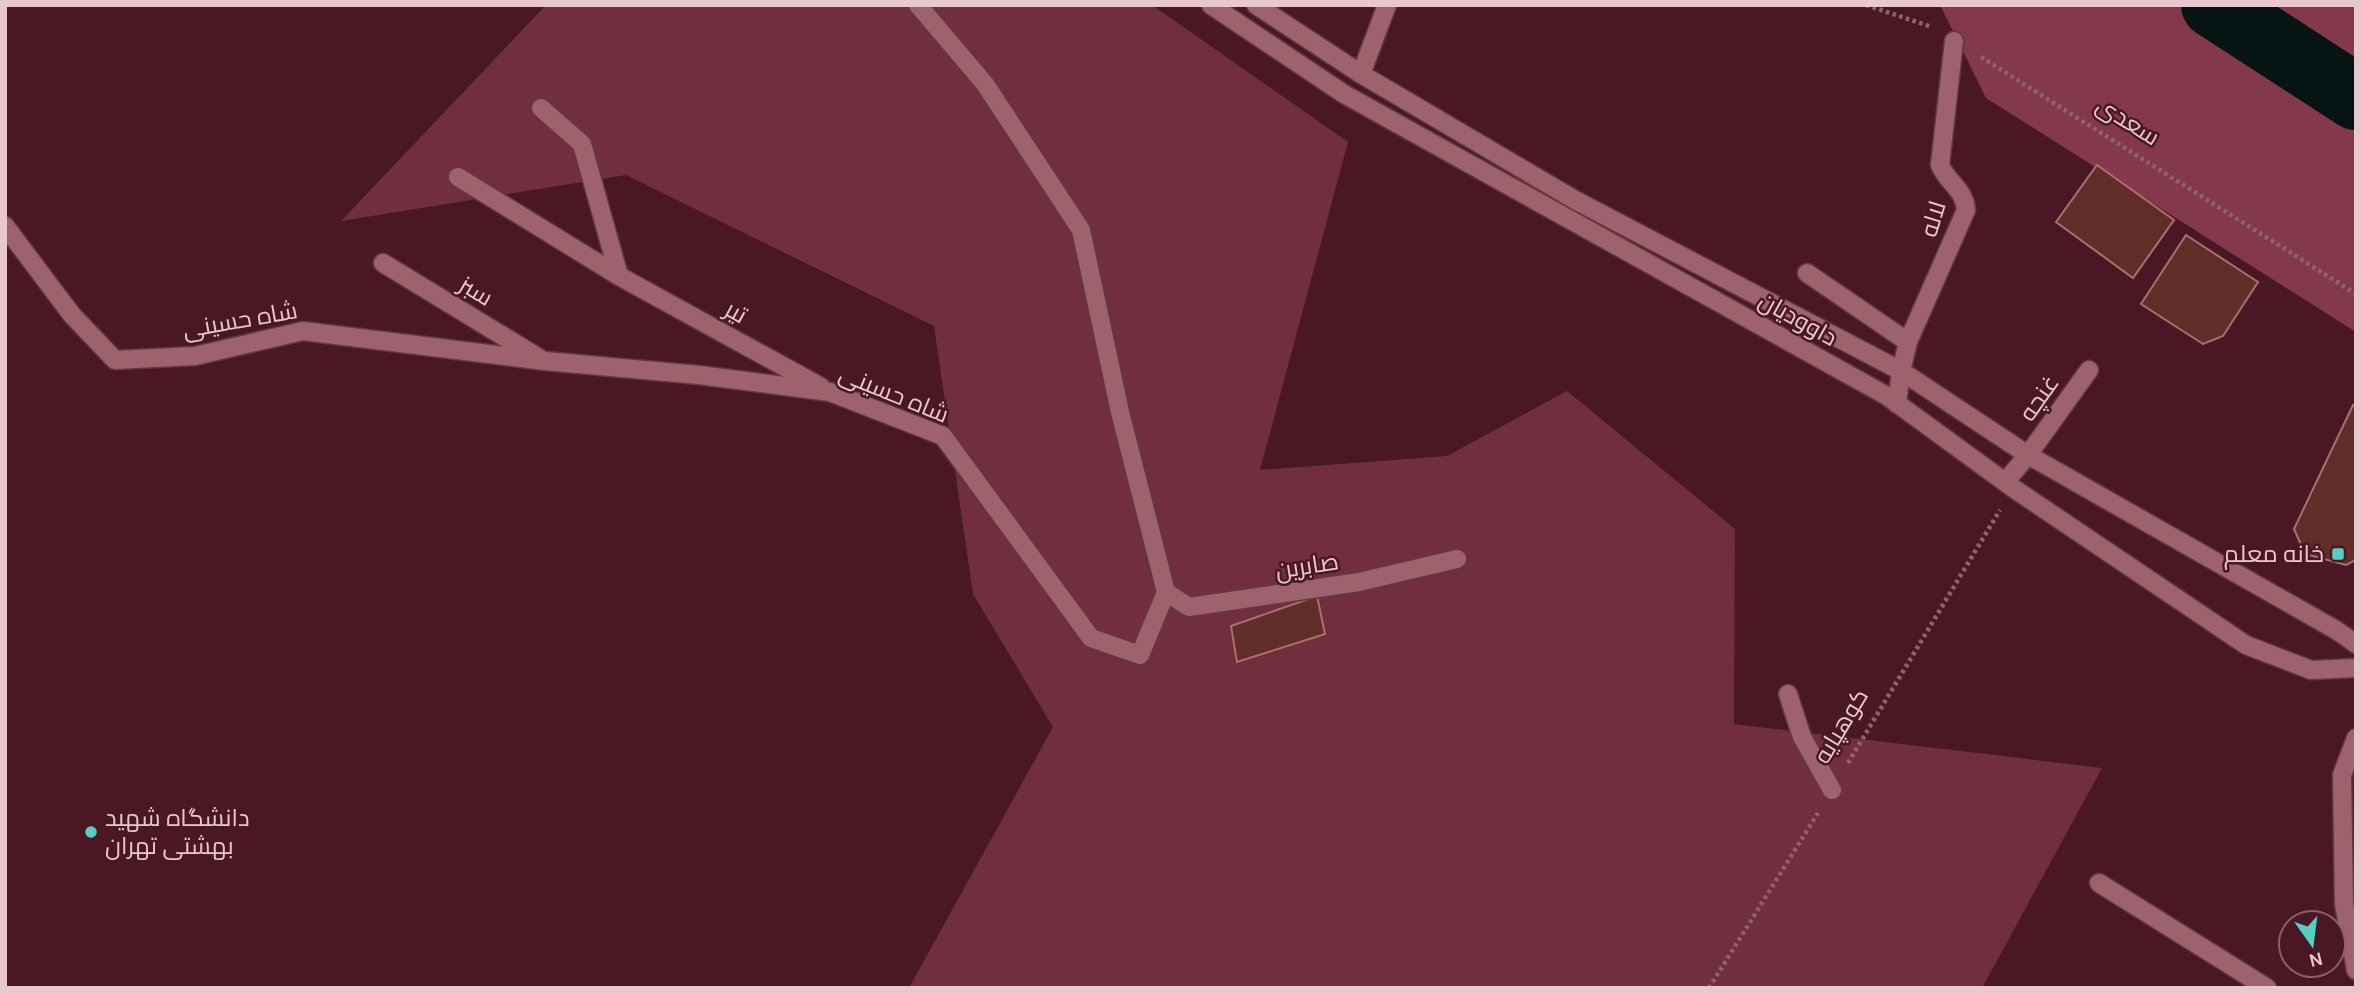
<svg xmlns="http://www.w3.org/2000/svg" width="2361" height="993" viewBox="0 0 2361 993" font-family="Karla,Cairo,sans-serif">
<rect width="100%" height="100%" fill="#4a1825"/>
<!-- green -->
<path fill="#712e3f" d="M546,5h606l196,137 -88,328 187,-14 120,-65 168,138 -1,195 368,44 -120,220h-1073l144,-261 -80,-133 -39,-268 -308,-151 -285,46z"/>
<!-- forest -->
<path fill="#84384b" d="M1940,5h416v327l-370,-234z"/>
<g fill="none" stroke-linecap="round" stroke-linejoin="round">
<!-- river -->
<path stroke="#061513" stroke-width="66" d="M2214,5l142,92"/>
</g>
<!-- building -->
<path fill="#612d28" stroke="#ab7069" stroke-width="2" d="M2097,165l77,55 -41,58 -77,-56z
M2186,235l72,47 -35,54 -20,8 -62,-40z
M2353,405l3,1v154l-10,5 -41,-11 -11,-25z
M1317,596l8,38 -88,28 -6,-36z"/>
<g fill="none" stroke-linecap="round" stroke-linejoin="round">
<defs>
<path id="minor" d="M1211,5l133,89 543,302 126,92 233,157 65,25 45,-2
M1256,5l105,69 214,126 326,171 127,84 308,175 20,14
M1361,74l26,-69
M541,108l41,36 37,132 202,111
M458,177l161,99
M5,226l67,89 43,45 80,-4 108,-25 242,30 154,14 131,17 113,44 148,202 49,17 26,-63 -46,-180 -39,-182 -96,-146 -67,-79
M383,263l156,95
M1807,273l101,69
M1897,404l4,-33 7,-29 58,-132c-2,-22 -18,-26 -26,-45l14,-124
M2005,482l23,-27 61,-85
M1166,592l23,15 170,-25 98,-23
M1788,694l14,43 30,53
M2356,738l-14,37 2,129 12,66
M2099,883l168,105"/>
</defs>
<!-- minor casing -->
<use href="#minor" stroke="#623843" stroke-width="21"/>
<!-- path -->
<path stroke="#8d636c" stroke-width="4.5" stroke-dasharray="3.5 3.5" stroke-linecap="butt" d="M1866,5l66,22
M1981,57l375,237
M1848,763l152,-253
M1709,988l109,-175"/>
<!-- minor -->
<use href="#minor" stroke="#9d626e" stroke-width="18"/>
</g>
<!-- markers -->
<g fill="#56cec3" stroke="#4a1825" stroke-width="2.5">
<rect x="2331" y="547" width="14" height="14" rx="3.5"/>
<circle cx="91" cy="832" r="7"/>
</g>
<g text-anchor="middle" stroke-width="5" stroke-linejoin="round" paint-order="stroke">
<!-- street labels -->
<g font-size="24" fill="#e9c8cd" stroke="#4a1825">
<text transform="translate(2128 121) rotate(32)" y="8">سعدی</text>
<text transform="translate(1933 219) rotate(-73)" y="8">لاله</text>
<text transform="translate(476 291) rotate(31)" y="8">سبز</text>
<text transform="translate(736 312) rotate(29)" y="8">تیر</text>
<text transform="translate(1798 319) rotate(29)" y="8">داوودیان</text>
<text transform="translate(240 320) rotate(-10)" y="8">شاه حسینی</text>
<text transform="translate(894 394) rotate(22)" y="8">شاه حسینی</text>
<text transform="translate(2039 398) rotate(-55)" y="8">غنچه</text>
<text transform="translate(1307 566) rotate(-9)" y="8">صابرین</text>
<text transform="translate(1841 726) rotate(-59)" y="8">کوهپایه</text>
</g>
<!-- poi labels -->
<g font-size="24" fill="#e9c8cd" stroke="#4a1825" text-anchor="end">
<text x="2324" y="562">خانه معلم</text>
<text x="105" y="826" text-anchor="start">دانشگاه شهید<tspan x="105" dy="28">بهشتی تهران</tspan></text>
</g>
</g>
<!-- border -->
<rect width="2361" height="993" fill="none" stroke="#e9c8cd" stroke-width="14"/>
<!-- north arrow -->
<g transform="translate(2312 944) rotate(166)"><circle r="33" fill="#4a1825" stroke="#8a5e68" stroke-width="2"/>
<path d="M0-5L12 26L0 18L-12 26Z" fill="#56cec3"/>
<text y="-10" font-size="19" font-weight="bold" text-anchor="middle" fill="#e9c8cd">N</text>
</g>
</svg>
